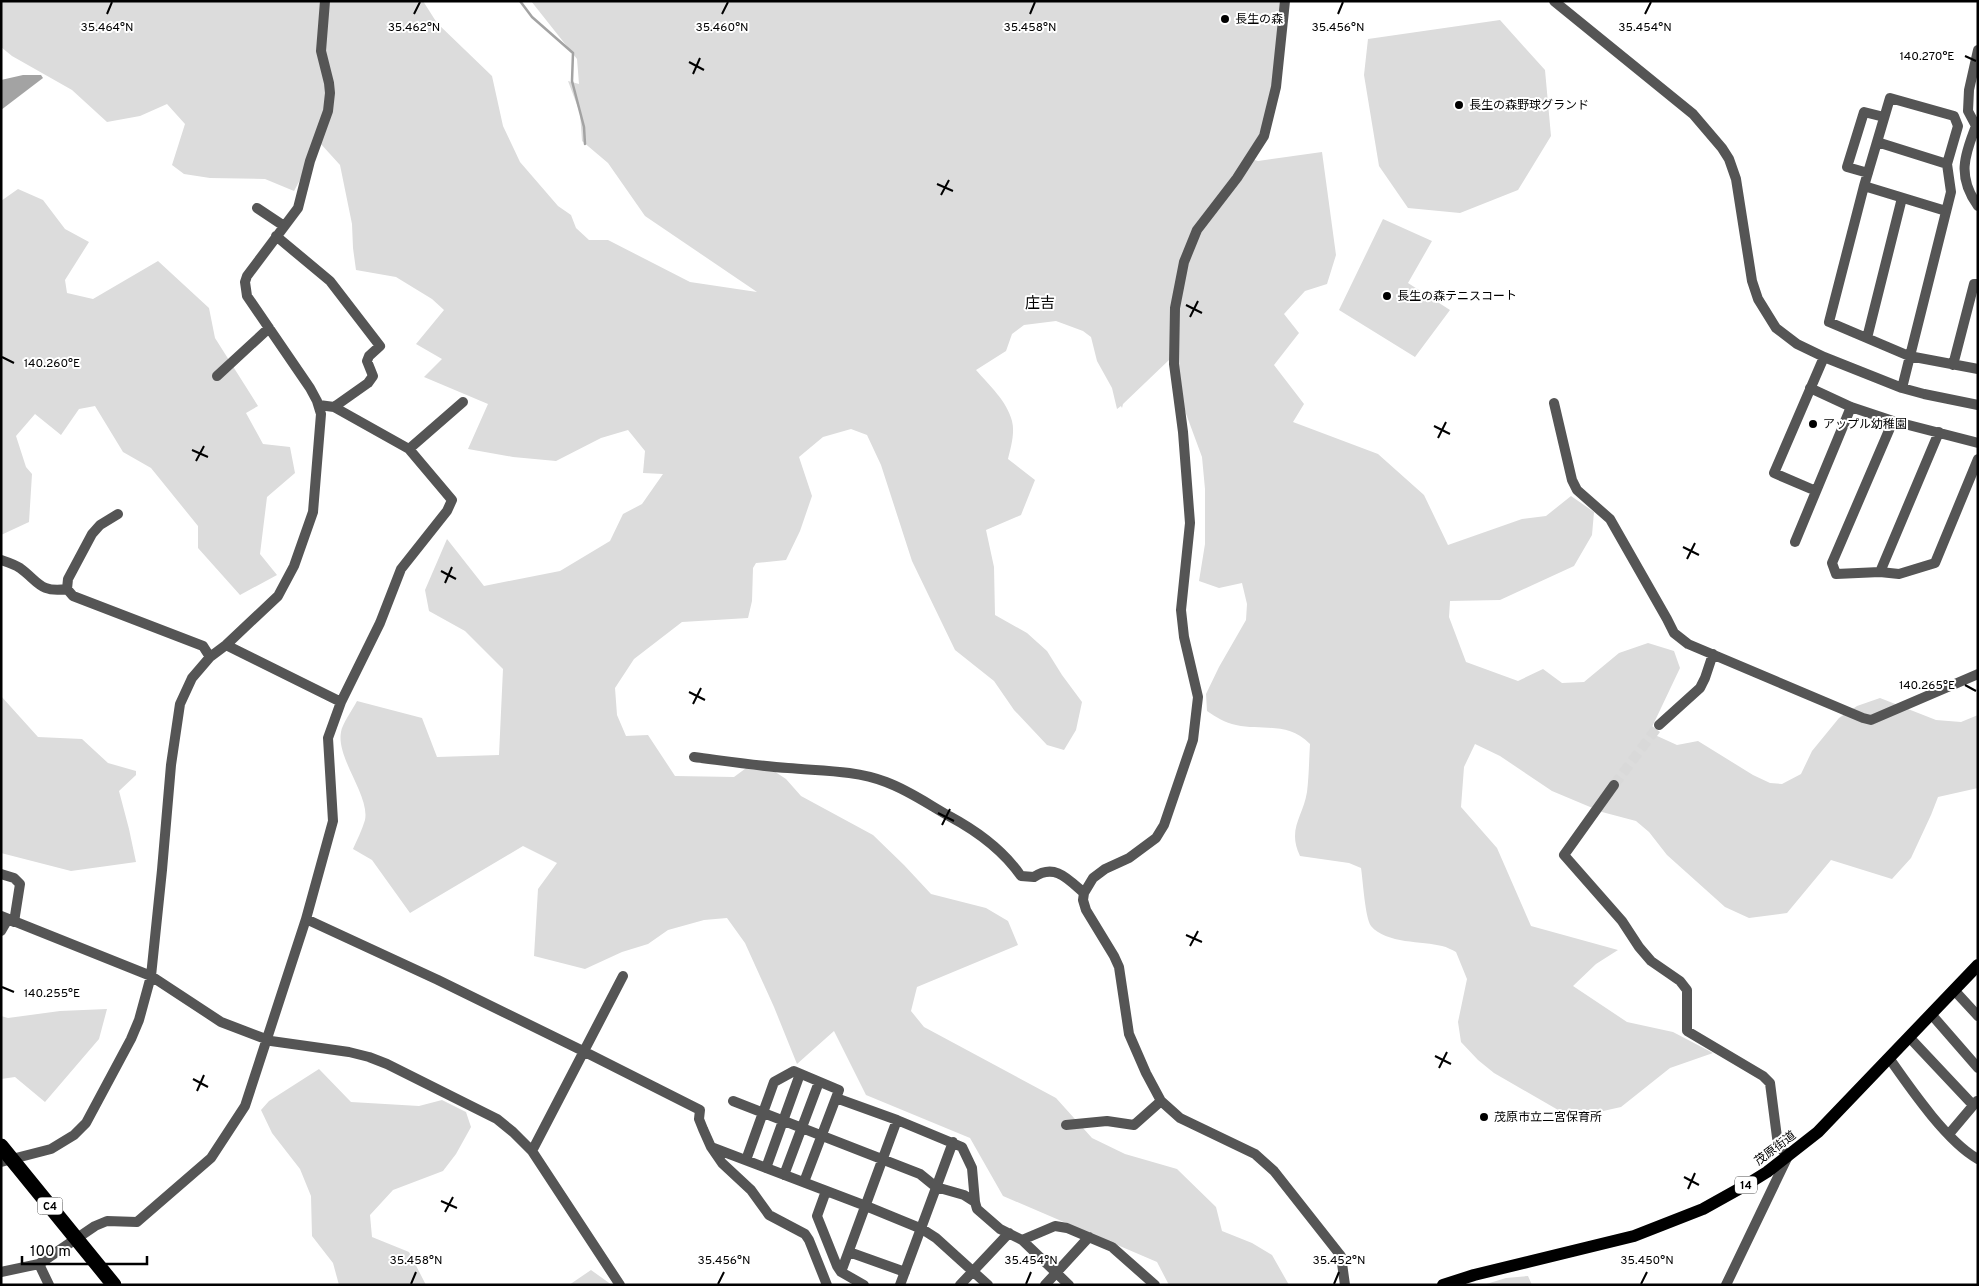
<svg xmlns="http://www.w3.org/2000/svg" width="1979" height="1286" viewBox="0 0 1979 1286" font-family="Overpass,'Noto Sans JP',sans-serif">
<rect width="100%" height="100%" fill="#fff"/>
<!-- green -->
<path fill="#dcdcdc" d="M1,1h422l14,22 55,53 11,50 17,36 38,44 13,9 5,13 13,12h19l82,42 67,10 -112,-76 -37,-53 -26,-22 -2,-28 -12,-32 11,3 -2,-25 -46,-58h751l-12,102 -11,32 -14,22 13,4 64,-9 14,103 -9,29 -22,7 -21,23 15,19 -25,32 30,39 -11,18 85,32 46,41 24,50 74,-26 24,-3 25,-20 23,16 -2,23 -18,31 -74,34 -50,1 -1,16 17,45 52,19 25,-12 19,14 22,-1 35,-29 29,-10 26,8 6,17 -28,59 3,8 22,10 21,-4 55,34 17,8 12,1 19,-10 11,-23 27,-33 18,-12 23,-8 56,22 25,2 17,-7v73l-40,9 -7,18 -20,43 -19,21 -61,-19 -44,53 -38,5 -24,-11 -58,-52 -18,-23 -13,-11 -34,-9 -50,-21 -52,-35 -25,-12 -11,23 -3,40 36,41 34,78 87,24 -22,14 -23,22 54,36 46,10 40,21 -43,15 -49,39 -49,11 -78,-45 -16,-13 -17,-18 -3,-20 9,-43 -11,-27c-4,-2 -9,-5 -14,-6 -19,-5 -56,-2 -71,-20 -6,-9 -8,-45 -10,-58l-12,-5 -49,-7c-13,-27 3,-39 7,-64 2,-16 2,-32 3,-48 -23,-23 -46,-13 -74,-19 -11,-2 -20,-8 -29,-14l-1,-17 13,-27 27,-47 1,-16 -5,-21 -23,5 -20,-7 6,-37v-55l-3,-32 -24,-65 -9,-32 -46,44 -1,4 -1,-2 -4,3 -5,-21 -15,-27 -6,-24 -8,-6 -27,-10 -32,4 -12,9 -6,17 -30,19c13,15 31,31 36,51 3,12 -1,26 -4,38l27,21 -14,35 -35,15 8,37 1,48 32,18 20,18 15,24 20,27 -6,28 -12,20 -17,-5 -33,-35 -20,-29 -39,-31 -43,-89 -31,-96 -14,-30 -16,-6 -28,8 -24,20 13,39 -12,35 -14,29 -30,3 -3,5 -1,33 -4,17 -66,4 -48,37 -19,29 2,27 9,21 22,-1 27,41 59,1 23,-17 29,19 15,17 72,39 31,30 27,29 55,14 22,13 10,24 -101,42 -6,24 13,16 132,71 36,40 33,16 52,15 39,38 6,24 30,12 20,12 17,30h-120l-12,-23 -154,-66 -33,-58 -104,-43 -32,-64 -37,33 -23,-57 -29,-64 -18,-25 -23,2 -36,10 -20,14 -26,8 -37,17 -51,-13 4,-67 19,-26 -34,-17 -113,67 -38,-53 -19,-11c4,-9 9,-19 12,-29 5,-24 -29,-62 -24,-88 1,-8 12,-23 16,-31l65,17 15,39 62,-2 4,-86 -38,-38 -36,-20 -4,-21 22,-51 37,47 76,-15 50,-30 13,-27 19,-10 21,-30 -20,-1 2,-22 -17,-21 -27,8 -45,23 -43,-4 -45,-8 20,-45 -64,-27 18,-18 -26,-15 28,-34 -12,-11 -36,-22 -40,-7 -3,-22 -1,-24 -12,-59 -20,-22 -26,48 -29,-12 -55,-1 -26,-4 -12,-9 13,-41 -18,-20 -27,12 -33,6 -35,-32 -60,-34 -11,-9z
M1500,20l45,50 6,66 -33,54 -58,23 -52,-5 -29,-42 -15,-91 4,-36z
M18,189l25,11 22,29 24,13 -24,38 2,13 26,6 65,-38 51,47 6,30 43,68 -12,7 17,31 27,3 5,26 -28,24 -7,57 17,21 -37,20 -42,-47v-22l-47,-58 -28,-16 -28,-46 -16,3 -18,26 -26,-21 -19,22 10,31 6,7 -3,48 -28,13v-334z
M1383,219l49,22 -24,42 42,27 -35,47 -76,-47z
M1,696l37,41 44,2 26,24 28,8v4l-17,16 10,38 7,33 -65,9 -70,-18z
M107,1009l-8,30 -54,63 -30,-25 -14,2v-63l7,2 52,-7z
M319,1069l32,33 68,4 23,-6 24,12 5,15 -15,27 -13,17 -50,19 -23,25 2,22 37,15 17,33h-87l-6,-22 -21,-27 -1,-40 -11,-27 -28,-36 -11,-23 8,-9z
M591,1270l21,15h-43z
M1528,1276l4,9h-49l23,-7z"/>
<!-- water -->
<path fill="#a3a3a3" d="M23,75h18l2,3 -42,32v-30z"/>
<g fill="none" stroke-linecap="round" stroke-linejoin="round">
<!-- stream -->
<path stroke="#a3a3a3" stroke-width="2.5" d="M520,1l12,16 41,36 -1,28 12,46 1,17"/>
<!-- minor-tunnel -->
<path stroke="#d9d9d9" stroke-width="10" stroke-dasharray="10 5" stroke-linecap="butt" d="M1614,785l45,-60"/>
<!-- minor -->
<path stroke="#555" stroke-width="10" d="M1285,1l-9,86 -12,49 -27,42 -40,52 -13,32 -9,46 -1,56 9,68 7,91 -9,87 3,27 14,60 -5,43 -29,85 -8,13 -27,20 -24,11 -12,9 -9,15 -1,7 3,10 28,46 5,11 10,67 17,39 15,28 19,17 75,36 19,17 67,85 4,29
M1554,1l139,113 29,34 7,11 7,20 16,102 6,18 18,29 21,16 27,13 78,31 22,6 54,11
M1978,50l-9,40 -1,21 8,15c-12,30 -19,51 2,80
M1877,142l70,22
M1868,173l-21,-6 17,-55 20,5
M1864,186l82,25
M257,208l27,18
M276,236l54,45 50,65 -11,10 -2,5 6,15 -5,7 -34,24
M1867,338l35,-140
M1953,365l21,-81h4
M217,376l52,-48
M1810,388l41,19 42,14 85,22
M1902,388l49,-196 -4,-28 11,-38 -4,-10 -64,-18 -26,88 -35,136 80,34 69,13
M1554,403l18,77 5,10 33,29 57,100 7,14 14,11 175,74 8,2 107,-46
M1893,421l-61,142 4,11 44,-2 19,2 36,-11 43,-104
M409,449l54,-47
M1816,491l-42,-18 50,-116
M118,514l-18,11 -8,9 -24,45 -1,10 6,7 130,50 7,11
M1795,542l56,-135
M1,560c6,2 13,4 19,8 19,14 20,25 47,21
M1880,572l59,-140
M226,645l115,57
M1659,725l41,-37 5,-10 8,-24
M694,757c31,4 63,9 94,11 33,3 67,2 98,14 22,8 42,22 63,34 28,15 54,34 72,60l13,1c21,-14 34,2 50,16
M1614,785l-50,70 58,66 17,26 12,14 29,20 7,9v41l76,45 7,7 8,62 10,11 -62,129
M1,874l13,4 6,6 -6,38
M1,916l150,60 70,46 50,19 78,11 20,5 18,7 110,55 16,13 19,19 88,134
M306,919l132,61 145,71
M1,931l7,-12
M1954,990l24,26
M1931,1014l47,54
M1909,1037l64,68
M583,1051l117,59 -1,9 4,10 8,18 11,16 29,27 18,25 36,19 4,6 18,45
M1889,1058c21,30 58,84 89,101
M836,1098l61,22 65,27 10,21 3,34 2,7 23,20 22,11 33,-14 12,2 45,19 43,38
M733,1101l187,73 16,13 28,8 11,7
M1066,1125l41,-4 27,4 27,-24
M1949,1134l28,-33
M711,1147l155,59 56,23 14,9 52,47
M532,1151l91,-175
M746,1160l28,-78 20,-11 45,19 -35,92
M1,1162l50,-13 23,-14 12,-12 45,-84 8,-19 12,-44 11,-106 9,-105 9,-61 12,-26 18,-21 16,-12 52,-49 16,-30 19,-54 8,-98 -4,-13 -7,-13 -63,-92 -2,-14 2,-6 51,-68 12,-47 18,-50 2,-18 -1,-10 -8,-32 4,-50
M766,1168l34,-94
M784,1175l35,-93
M826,1191l-9,25 20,50 4,6 23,13
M1022,1240l47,45
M849,1252l56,20
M39,1264l10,21
M1,1272l38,-8 56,-38 12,-5 30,1 74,-64 34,-52 61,-187 27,-98 -5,-83 13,-36 39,-79 21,-54 46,-58 5,-11 -43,-51 -75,-42 -15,-2
M841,1272l56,-152
M900,1285l53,-143
M960,1285l49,-52
M1045,1285l44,-48"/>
<!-- major -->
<path stroke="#000" stroke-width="12" d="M1443,1285l31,-10 160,-39 69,-27 43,-24 21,-13 51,-40 160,-167"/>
<!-- highway -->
<path stroke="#000" stroke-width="15" d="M1,1146l113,139"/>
</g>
<!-- ticks -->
<path fill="none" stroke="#000" stroke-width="2" d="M107,14l5,-12M414,14l6,-12M722,14l6,-12M1030,14l5,-12M1338,14l5,-12M1645,14l6,-12M1965,56l11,5M689,62l15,8M693,74l7,-16M937,184l16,7M941,195l8,-15M1186,305l16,8M1190,317l8,-16M2,357l12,6M1434,426l16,8M1438,438l8,-16M192,450l16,7M196,461l8,-15M1683,547l16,8M1687,559l8,-16M441,571l15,8M445,583l7,-16M1965,685l11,6M689,692l16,8M693,704l8,-16M938,813l16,8M942,825l8,-16M1186,935l16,7M1190,946l8,-15M2,987l12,5M1435,1056l16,8M1439,1068l8,-16M193,1079l15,8M197,1091l7,-16M1684,1177l15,8M1688,1189l7,-16M441,1201l16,7M445,1212l8,-15M411,1284l5,-12M718,1284l6,-12M1026,1284l5,-12M1334,1284l5,-12M1641,1284l6,-12"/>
<!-- markers -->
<g fill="#000" stroke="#fff" stroke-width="2">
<circle cx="1225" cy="19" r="5"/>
<circle cx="1459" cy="105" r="5"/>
<circle cx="1387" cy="296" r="5"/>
<circle cx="1813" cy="424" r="5"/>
<circle cx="1484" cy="1117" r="5"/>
</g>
<g text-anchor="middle" stroke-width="4" stroke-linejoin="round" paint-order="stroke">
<!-- shield labels -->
<g fill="#fff" stroke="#4c4c4c" stroke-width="1">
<rect x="1735" y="1176.5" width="22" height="17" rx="4"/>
<rect x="37.5" y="1197.5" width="25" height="17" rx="4"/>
</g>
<g font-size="11" font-weight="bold" fill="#000">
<text x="1746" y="1189">14</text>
<text x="50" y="1210">C4</text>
</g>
<!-- poi labels -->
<g font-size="12" fill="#000" stroke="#fff" text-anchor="start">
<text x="1235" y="23">長生の森</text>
<text x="1469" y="109">長生の森野球グランド</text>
<text x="1397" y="300">長生の森テニスコート</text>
<text x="1823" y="428">アップル幼稚園</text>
<text x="1494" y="1121">茂原市立二宮保育所</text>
</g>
<!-- street labels -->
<g font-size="12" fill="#000" stroke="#fff">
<text transform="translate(1775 1148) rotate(-37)" y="4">茂原街道</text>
</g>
<!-- quarter labels -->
<g font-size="15" fill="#000" stroke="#fff">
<text x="1040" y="308">庄吉</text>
</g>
</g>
<g font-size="12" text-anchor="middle" fill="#000" stroke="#fff" stroke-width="4" stroke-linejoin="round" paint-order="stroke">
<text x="107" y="31">35.464°N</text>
<text x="414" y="31">35.462°N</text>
<text x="722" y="31">35.460°N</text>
<text x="1030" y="31">35.458°N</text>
<text x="1338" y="31">35.456°N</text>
<text x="1645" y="31">35.454°N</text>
<text x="1927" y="60">140.270°E</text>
<text x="52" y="367">140.260°E</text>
<text x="1927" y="689">140.265°E</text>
<text x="52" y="997">140.255°E</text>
<text x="416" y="1264">35.458°N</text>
<text x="724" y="1264">35.456°N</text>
<text x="1031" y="1264">35.454°N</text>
<text x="1339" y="1264">35.452°N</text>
<text x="1647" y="1264">35.450°N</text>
</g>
<!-- border -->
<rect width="1979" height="1286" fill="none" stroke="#000000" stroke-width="5"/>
<!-- scale -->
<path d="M22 1256v8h125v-8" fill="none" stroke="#000000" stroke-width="2.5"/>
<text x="30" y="1256" font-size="15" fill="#000000" stroke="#ffffff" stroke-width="4" paint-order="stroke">100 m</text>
</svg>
